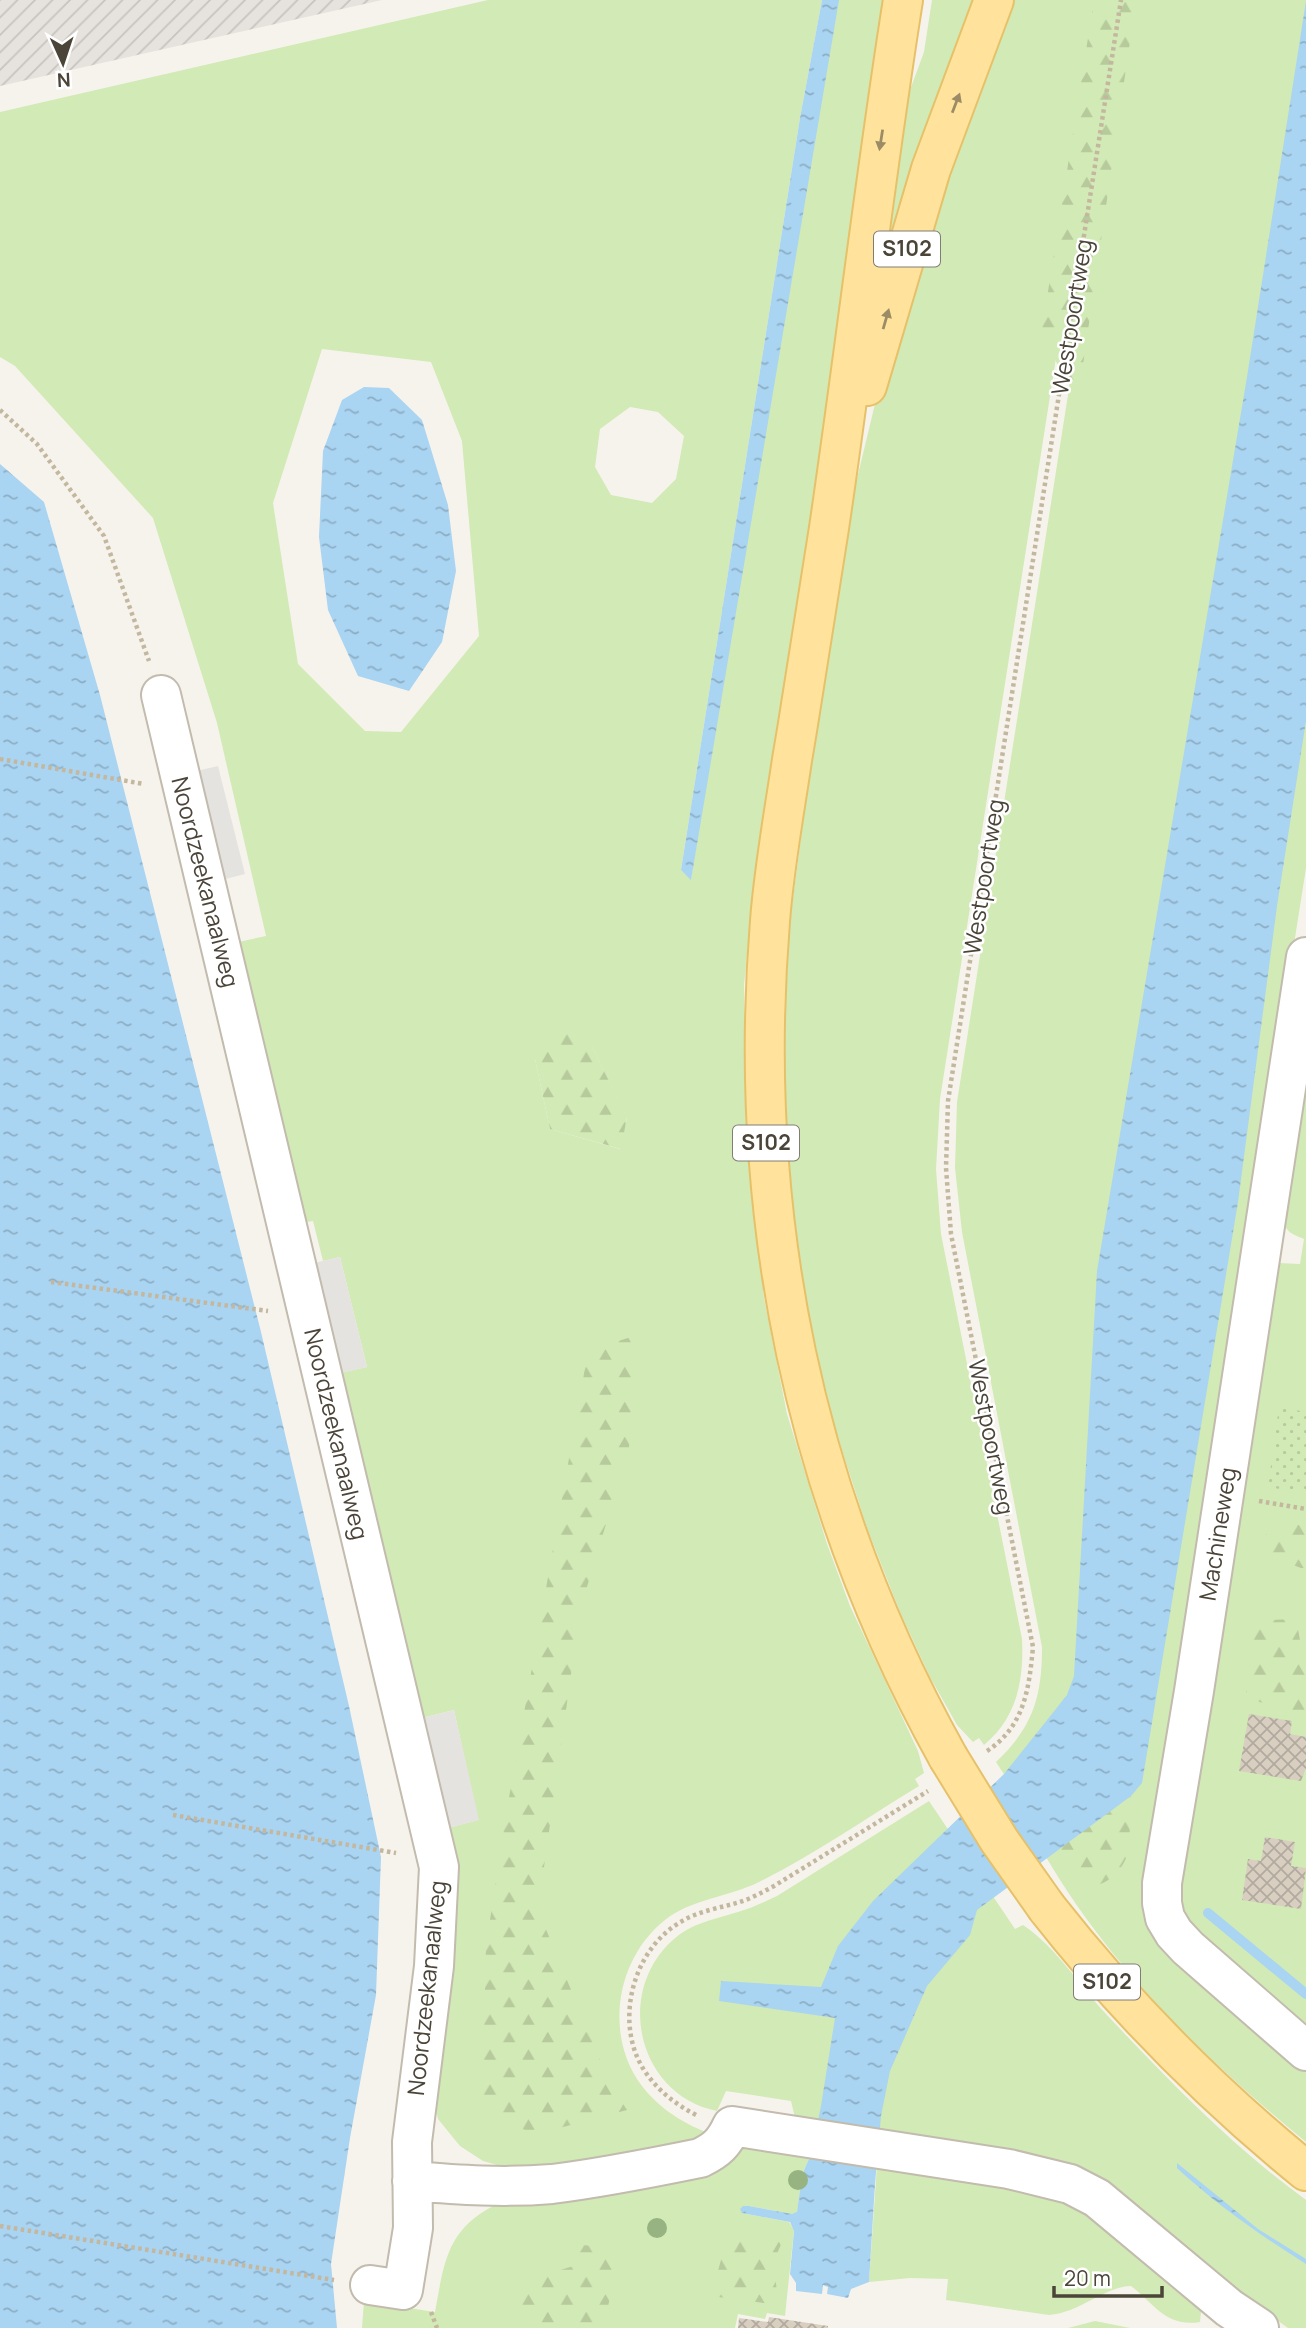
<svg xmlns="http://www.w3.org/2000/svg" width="1306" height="2328" viewBox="0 0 1306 2328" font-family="Manrope,sans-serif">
<defs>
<pattern id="industrial-furrows" width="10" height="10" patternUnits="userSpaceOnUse" patternTransform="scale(1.75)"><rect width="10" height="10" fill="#e6e2dd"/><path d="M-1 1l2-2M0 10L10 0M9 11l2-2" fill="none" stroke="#c7c3be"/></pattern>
<pattern id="forest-firs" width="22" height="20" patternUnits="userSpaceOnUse" patternTransform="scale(1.75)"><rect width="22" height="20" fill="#d2eab5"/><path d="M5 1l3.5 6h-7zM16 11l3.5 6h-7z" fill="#b6ca9c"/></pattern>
<pattern id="garden-dots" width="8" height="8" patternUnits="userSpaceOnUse" patternTransform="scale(1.75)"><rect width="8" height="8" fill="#d2eab5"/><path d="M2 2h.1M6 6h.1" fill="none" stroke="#b6ca9c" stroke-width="1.8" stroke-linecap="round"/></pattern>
<pattern id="water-ripples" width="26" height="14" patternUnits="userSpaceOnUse" patternTransform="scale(1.75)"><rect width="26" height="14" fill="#a9d4f2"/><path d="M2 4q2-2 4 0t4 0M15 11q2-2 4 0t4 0" fill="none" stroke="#8caec5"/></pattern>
<pattern id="building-cross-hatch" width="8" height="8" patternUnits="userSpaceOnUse" patternTransform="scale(1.75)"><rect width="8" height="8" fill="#d8cfc1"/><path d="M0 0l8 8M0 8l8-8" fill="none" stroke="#b1aa9e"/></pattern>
</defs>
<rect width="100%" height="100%" fill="#f6f3ec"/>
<!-- industrial -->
<path fill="url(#industrial-furrows)" d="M0,0h382l-382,86z"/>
<!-- green -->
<path fill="#d2eab5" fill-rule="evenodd" d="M488,0h334l-22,118 -119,752 10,9 139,-879h66l-143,894 -9,91 3,152 17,161 23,116 40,130 23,62 68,145 6,22 -9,6 4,7c-53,32 -105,69 -160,96 -30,15 -68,17 -94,38 -47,37 -60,109 -28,159 17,26 43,43 71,54l-2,6 -133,25 -65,4 -25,-7 -23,-15 -22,-27 -5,-22 11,-268 34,-9 -24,-110 -36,9 -87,-344 36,-8 -27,-110 -17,4 -10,-40 -14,2 -70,-279 37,-8 -49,-213 -64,-205 -138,-152 -15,-9v-245zM322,349l109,13 31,79 17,195 -78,96 -36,-1 -67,-67 -25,-161zM630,407l28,5 26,24 -8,43 -24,24 -41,-8 -16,-28 5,-38zM592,1047l35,71 -7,31 -70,-20 -15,-70z
M932,0h48l-111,304 27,-176 28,-76z
M1004,0h108l-172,1099 -4,70 5,65 81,405c2,41 -5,79 -38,106l-5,-7 -6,4 -16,-17 -27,-48 -30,-65 -33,-84 -48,-150 -31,-186 -7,-135 5,-107 24,-179 46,-288 30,-125z
M1130,0h176v868l-163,1035c0,17 4,25 16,38l147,127v74c-99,-81 -195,-174 -260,-285l8,-6 -58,-89c37,-35 46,-65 46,-115l-80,-415 -7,-64 2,-66z
M1306,1061v969l-111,-97 -15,-27 -2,-14 97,-626 4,-3 21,1 4,-25c-12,-5 -19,-7 -21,-21z
M929,1801l86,128 8,-4c33,22 56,60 83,89 62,66 127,133 200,186v128h-18l-58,-42 -80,-67 -354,-97 -5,-21 -65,-10 -9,20c-80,-16 -103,-120 -43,-172 18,-16 41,-20 64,-27 14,-4 26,-10 39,-16z
M744,2146l67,8 -9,21 -5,38 -5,1 -43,-8 -7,7 47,9 5,8 -9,86 -18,-3 -2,6 -27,-5 -3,14h-373l2,-27 71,11c9,-48 11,-81 58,-106l246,-56z
M877,2165l72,9 120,26 130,106 2,6 -1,10c-35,6 -48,-21 -69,-36 -25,0 -52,27 -82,29l-103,-15 2,-21 -38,-1 -41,4z
M1095,2321l35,7h-62z"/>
<!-- forest -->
<path fill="url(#forest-firs)" d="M1094,0h42l-58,399 -37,-63z
M567,1024l25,23 35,70 -6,32 -71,-20 -15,-70z
M637,1335l-8,113 -49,162 -42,300 72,174 17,26 -94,25 -51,-31 4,-158 21,-137 81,-458z
M1276,1522l30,4v42h-5l-48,-18z
M1296,1619l10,53v47l-60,-22 3,-76z
M1131,1796c-2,18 0,37 -3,55 -3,22 -36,49 -56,28 -7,-7 -12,-19 -18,-28z
M785,2235l-12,28 6,42 -68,-9 15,-54z
M574,2244l45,5 -15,79h-63l-42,-32 32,-17 49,-15z"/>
<!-- garden -->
<path fill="url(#garden-dots)" d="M1279,1407l27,5v82l-38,-7z"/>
<!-- parking -->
<path fill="#e5e3e0" d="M218,766l27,108 -39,10 -27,-109z
M340,1257l27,110 -45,10 -26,-110z
M454,1710l25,110 -49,13 -12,-114z"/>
<!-- water -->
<path fill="url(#water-ripples)" d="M822,0h17l-148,880 -10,-10 119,-752z
M1306,1v720l-29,185 -39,296 -96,581 -11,13 -154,114 -7,25 -43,51 -37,85 -9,45 -6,68 -6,98 -18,7 -3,9 -21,-4 1,-7 -5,-2 -1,9 -26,-3v-8l-6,-9 4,-43 -4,-9 -48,-9 -2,-4 3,-3h6l43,8 5,-2 5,-37 9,-21 10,-48 14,-88 -116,-17 2,-20 100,6 17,-41 35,-45 131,-127 63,-79 7,-19 23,-405 150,-894z
M364,387l25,1 33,32 26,85 8,66 -14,71 -33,49 -51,-15 -30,-66 -9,-73 4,-86 19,-51z
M0,464l44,38 56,193 161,637 88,374 32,151 -5,138 -26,143 -19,126 6,64h-337z
M1177,2163l81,66 48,30v5c-46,-29 -89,-59 -129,-96z"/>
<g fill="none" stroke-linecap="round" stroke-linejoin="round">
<!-- stream -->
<path stroke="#a9d4f2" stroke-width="10" d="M1208,1913l98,81"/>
</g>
<!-- building -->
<path fill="url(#building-cross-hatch)" d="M1249,1714l43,7 -2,13 16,3v31l-5,13 -62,-10z
M1265,1837l30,5 -4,24 15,2 -5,41 -59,-9 6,-41 13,2z
M769,2317l59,9v2h-90l1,-10 29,4z"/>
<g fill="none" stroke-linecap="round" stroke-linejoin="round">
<defs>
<path id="minor" d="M161,695l278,1172 -5,99 -22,176 1,86 -10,62 -33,-5
M1306,957l-112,734 -32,192v20l3,15 9,15 14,15 118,103
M412,2181c47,4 93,7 140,3 49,-6 99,-16 148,-26 17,-8 24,-15 32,-32l277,43 61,15 27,14 132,110 30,20"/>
<path id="major" d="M903,0c-28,176 -48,352 -74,528 -12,78 -24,155 -37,232 -8,54 -18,108 -22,161 -24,295 34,577 178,836
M867,386l64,-217 63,-169
M1047,1908c77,98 163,185 259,263"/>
</defs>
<!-- minor casing -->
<use href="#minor" stroke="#c2bbae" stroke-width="42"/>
<!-- major casing -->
<use href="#major" stroke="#e6c16a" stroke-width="42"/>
<!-- path -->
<path stroke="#c4b79f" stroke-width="4.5" stroke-dasharray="3.5 3.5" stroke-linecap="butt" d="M0,410l37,34 67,92 45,125
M0,759l144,25
M51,1282l217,29
M1259,1501l47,8
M987,1751c38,-25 42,-63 46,-104l-82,-413 -5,-66 2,-67 173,-1101
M173,1815l223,38
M696,2115c-21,-11 -39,-25 -52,-45 -30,-47 -12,-119 35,-147 18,-12 41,-15 61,-21 12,-4 23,-10 34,-16l154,-95
M0,2226l334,54
M431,2312l6,16"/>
<!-- minor -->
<use href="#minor" stroke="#fff" stroke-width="38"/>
<!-- major -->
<use href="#major" stroke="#ffe39c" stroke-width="38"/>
<defs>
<path id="major-bridge" d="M948,1757l51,83 48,68"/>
</defs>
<!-- major-bridge casing -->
<use href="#major-bridge" stroke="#e6c16a" stroke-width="42" stroke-linecap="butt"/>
<!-- major-bridge -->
<use href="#major-bridge" stroke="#ffe39c" stroke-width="38"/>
</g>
<!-- trees -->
<g fill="#97b381">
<circle cx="798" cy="2180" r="10"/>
<circle cx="657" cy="2228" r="10"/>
</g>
<!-- one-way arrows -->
<defs><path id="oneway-solid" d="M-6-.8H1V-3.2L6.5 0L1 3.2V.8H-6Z" transform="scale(1.75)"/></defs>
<g fill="#9c8c66">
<use href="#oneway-solid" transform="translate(956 103) rotate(-69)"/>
<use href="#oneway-solid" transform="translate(881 140) rotate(99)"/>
<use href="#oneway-solid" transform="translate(886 319) rotate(-74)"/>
</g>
<g text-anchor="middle" stroke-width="5" stroke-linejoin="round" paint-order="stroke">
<!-- shield labels -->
<g fill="#fff" stroke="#817c74" stroke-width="2">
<rect x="874" y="231.5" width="66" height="35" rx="5"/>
<rect x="733" y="1125.5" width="66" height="35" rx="5"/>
<rect x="1074" y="1964.5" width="66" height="35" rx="5"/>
</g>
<g font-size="21" font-weight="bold" fill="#4b4439">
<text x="907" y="256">S102</text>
<text x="766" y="1150">S102</text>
<text x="1107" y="1989">S102</text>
</g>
<!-- street labels -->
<g font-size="23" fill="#4b4439" stroke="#fff">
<text transform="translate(1072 317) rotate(-81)" y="8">Westpoortweg</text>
<text transform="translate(984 877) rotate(-81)" y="8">Westpoortweg</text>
<text transform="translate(205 882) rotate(76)" y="8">Noordzeekanaalweg</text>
<text transform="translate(336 1434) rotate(77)" y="8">Noordzeekanaalweg</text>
<text transform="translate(991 1437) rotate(79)" y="8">Westpoortweg</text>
<text transform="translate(1218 1534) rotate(-81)" y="8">Machineweg</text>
<text transform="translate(427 1988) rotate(-84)" y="8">Noordzeekanaalweg</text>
</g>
</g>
<!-- north arrow -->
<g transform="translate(63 63) rotate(177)" stroke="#ffffff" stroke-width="5" paint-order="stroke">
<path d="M0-5L12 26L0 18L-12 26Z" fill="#4b4439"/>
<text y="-10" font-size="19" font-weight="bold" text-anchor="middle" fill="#4b4439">N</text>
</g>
<!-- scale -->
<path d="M1054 2286v10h108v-10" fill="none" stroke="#4b4439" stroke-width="3.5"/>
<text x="1064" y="2286" font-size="21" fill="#4b4439" stroke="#ffffff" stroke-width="5" paint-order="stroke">20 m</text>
</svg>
